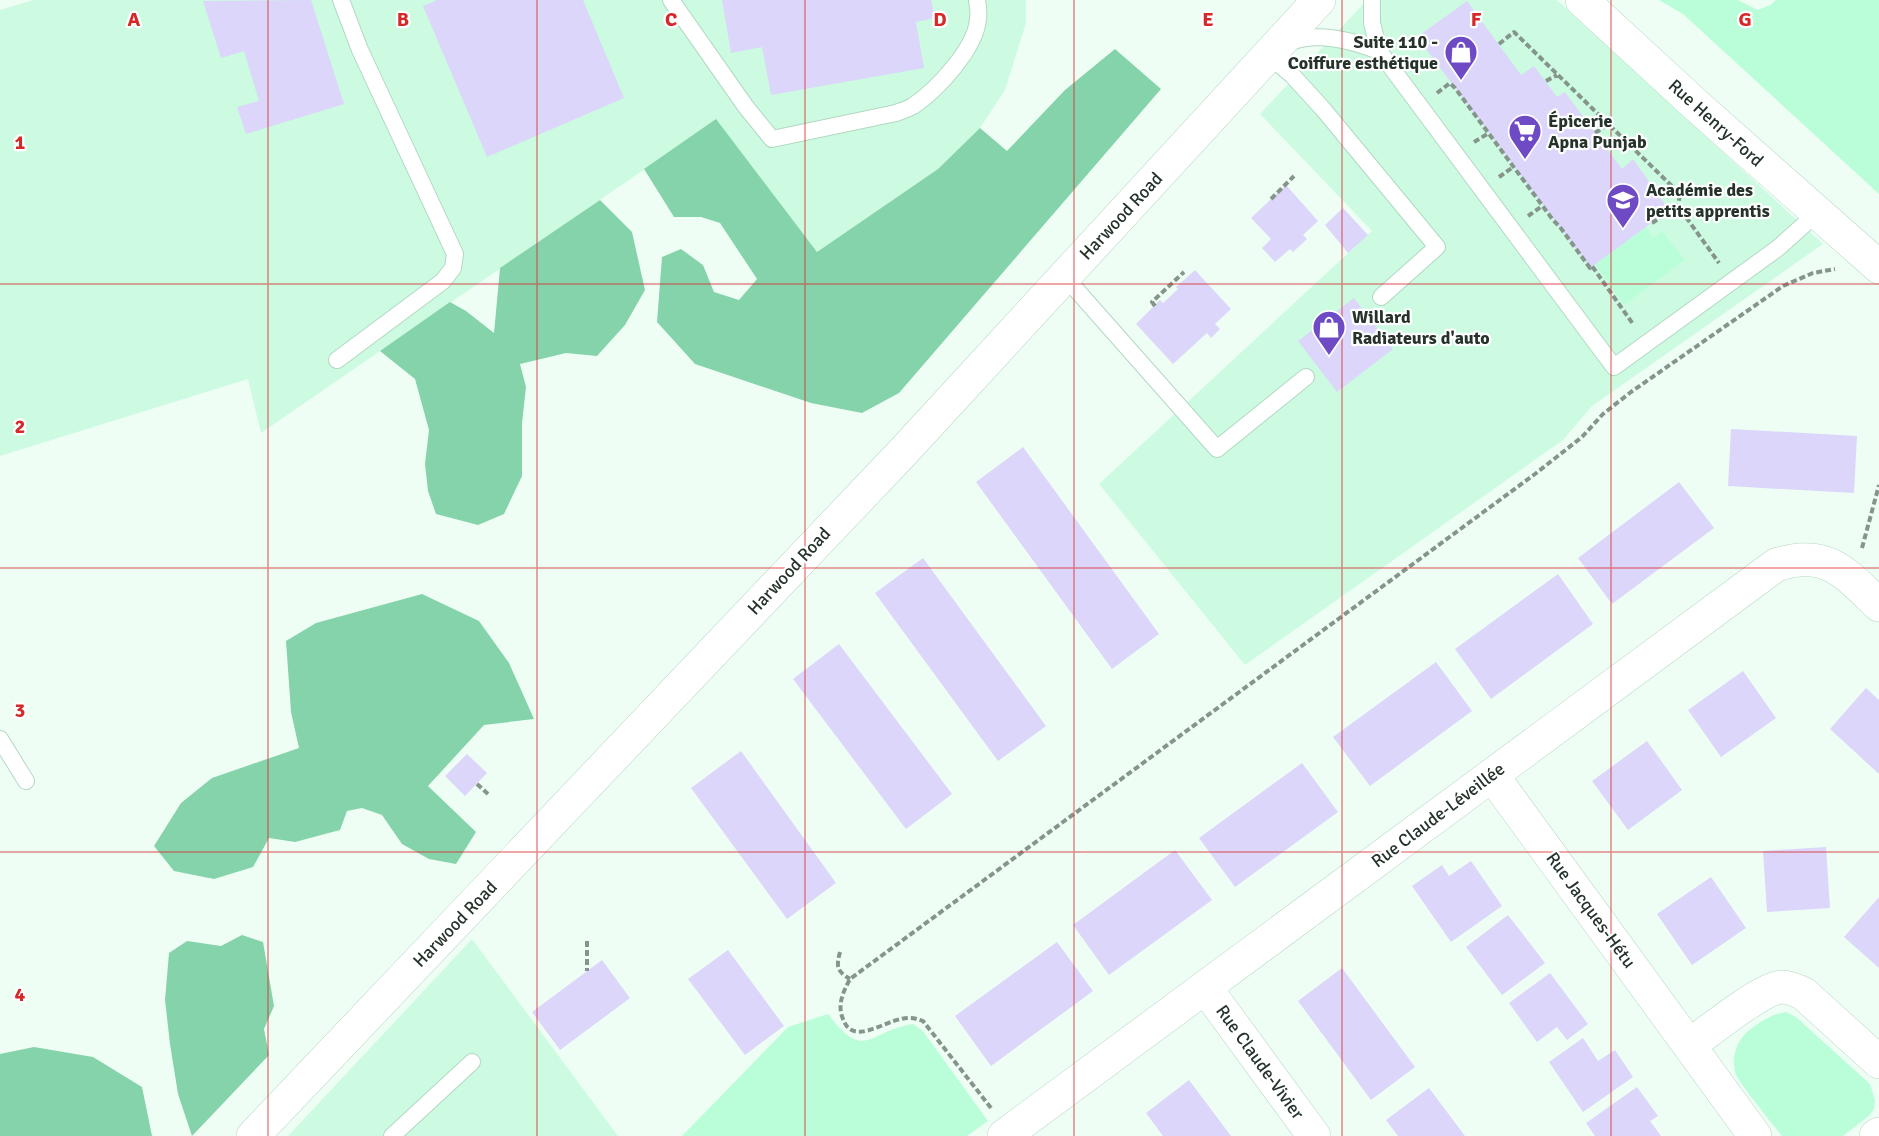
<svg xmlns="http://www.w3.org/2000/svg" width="1879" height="1136" viewBox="0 0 1879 1136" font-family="Signika,sans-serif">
<rect width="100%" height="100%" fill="#effef5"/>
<!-- built -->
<path fill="#ccfbe1" d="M33,0h993v23l-21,67 -25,38 -42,41 -121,83 -101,-132 -455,313 -13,-54 -248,77v-446z
M1367,0h190l266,244 -231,162 -29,34 -318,225 -146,-181 273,-253 -112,-117z
M472,939l146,197h-330z"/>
<!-- green -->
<path fill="#bafed9" d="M1659,0h79l20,10 12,-5 6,-5h103v194l-196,-180z
M1646,227l7,11 9,-7 23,29 -61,45 -29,-41z
M1786,1012l10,5 74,67 5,16 -1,9 -5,7 -26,20h-61c-8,-10 -45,-55 -47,-64 -4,-18 3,-34 17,-44 11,-8 20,-14 34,-16z
M828,1014c37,49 40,17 85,10l10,7 65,90 -21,15h-285l106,-109z"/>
<!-- forest -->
<path fill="#85d3aa" d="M1115,49l46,40 -262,304 -37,20 -51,-10 -116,-39 -38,-42 5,-65 19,-8 22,16 11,27 25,8 18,-21 -37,-56 -19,-6h-27l-30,-48 72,-50 101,133 121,-83 42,-41 27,23 58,-61z
M600,200l32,32 13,58 -20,35 -28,31 -31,-3 -46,11 6,23 -4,36v53l-18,38 -26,11 -42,-11 -8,-23 -3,-27 4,-34 -14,-51 -35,-28 70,-49 16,9 28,22 6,-65z
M422,594l57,27 30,42 25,56 -50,6 -56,61 48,46 -20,32 -27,-5 -27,-15 -20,-29 -20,-7 -15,3 -7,19 -45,12 -26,-4 -16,29 -39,12 -40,-8 -20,-25 27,-43 31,-25 87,-30 -8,-36 -5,-71 30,-18z
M242,935l21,7 11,64 -10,23 5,26 -77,81 -14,-42 -8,-50 -5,-44 4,-47 18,-12 34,5z
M34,1047l59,10 49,30 10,49h-152v-82z"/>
<!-- building -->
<path fill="#dbd6fa" d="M311,0l33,104 -98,30 -9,-27 22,-6 -15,-50 -23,7 -18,-57z
M437,0h146l41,98 -137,59 -64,-151z
M722,0h209l4,18 -19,4 8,46 -153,27 -9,-48 -31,6z
M1467,1l54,74 13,-9 23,31 8,-5 57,77 11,-10 36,51 -79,58 -173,-231z
M1286,185l32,36 -15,14 4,4 -14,13 -3,-3 -15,13 -13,-14 9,-9 -20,-21z
M1343,208l25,27 -20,18 -23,-28z
M1195,270l36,39 -16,15 5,5 -9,9 -4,-5 -34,31 -37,-40 24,-24 3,3 15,-14 -2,-2z
M1354,298l39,51 -56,43 -39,-51z
M1731,429l126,7 -3,57 -126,-7z
M1023,447l136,187 -47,35 -136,-187z
M1679,482l35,46 -102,76 -34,-46z
M923,558l123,168 -48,35 -123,-168z
M1558,574l35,50 -102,75 -36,-50z
M839,644l113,150 -46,35 -113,-150z
M1436,662l36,49 -102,75 -37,-49z
M1743,671l33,47 -55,39 -33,-47z
M1866,688l13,12v74l-49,-45z
M1647,741l35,49 -54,40 -36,-49z
M741,751l95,132 -49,36 -96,-131z
M467,754l20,19 -22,23 -20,-20z
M1302,763l36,49 -103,75 -36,-49z
M1826,847l4,61 -63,4 -4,-61z
M1175,850l37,50 -103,75 -36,-50z
M1471,861l31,45 -51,36 -39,-56 30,-21 7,11z
M1711,877l35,51 -54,37 -35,-51z
M1879,897v71l-35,-31z
M1508,915l37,48 -43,32 -36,-48z
M1057,942l36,49 -102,75 -36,-50z
M728,950l56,76 -39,29 -57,-76z
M602,960l28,38 -70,52 -28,-38z
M1342,968l73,99 -44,33 -73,-99z
M1550,973l38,51 -21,16 -10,-13 -20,15 -28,-39z
M1583,1038l15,23 17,-11 18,27 -50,35 -34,-50z
M1189,1080l42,56h-68l-17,-23z
M1637,1087l21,29 -8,5 11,15h-66l-9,-13z
M1429,1088l36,48h-67l-12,-16z"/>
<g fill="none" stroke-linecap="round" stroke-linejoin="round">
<defs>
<path id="lane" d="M671,0l75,107 26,32 124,-26c5,-2 12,-4 17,-7 24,-16 63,-58 65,-87 1,-6 0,-13 -1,-19
M1372,0v23l7,28 235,316 164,-119 39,-35
M1379,51c-37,-14 -78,-24 -111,4l24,20 31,34 114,138 -56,50
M1065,277l152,172 89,-72
M337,360l106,-79 10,-13 2,-14 -95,-204 -19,-50
M0,739l26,42
M392,1136l80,-74"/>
<path id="street" d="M1492,775l263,361
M1205,987l109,149
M1690,1045c18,-13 72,-57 92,-58 8,0 16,4 22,7l75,68
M1004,1136l772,-571c51,-17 69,8 103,40
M1876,1136l3,-2"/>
<path id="secondary" d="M1582,0l115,106 182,161
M253,1136l650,-684 416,-452"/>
</defs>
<!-- lane casing -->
<use href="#lane" stroke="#b2d8c3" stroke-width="18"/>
<!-- street casing -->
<use href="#street" stroke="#b2d8c3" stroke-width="34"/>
<!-- secondary casing -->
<use href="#secondary" stroke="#b2d8c3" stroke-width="34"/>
<!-- path -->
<path stroke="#86958c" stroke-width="4" stroke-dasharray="6 3" stroke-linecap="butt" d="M1499,44l15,-12 166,162 -2,12
M1546,81l11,-6
M1437,93l13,-10 5,5 98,132 7,7 30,41 2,-2 41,58
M1595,133l14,-9
M1474,142l15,-9
M1499,177l14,-10
M1271,199l23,-23
M1528,216l14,-10
M1652,223l26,-17 41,57
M1155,306l-3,-4 32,-30
M1862,548l17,-63
M477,784l11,10
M587,941v30
M840,952c-4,15 -3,19 10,27
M991,1108l-68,-87c-8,-3 -14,-4 -22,-2 -18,3 -49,27 -58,0 -6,-14 0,-27 7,-40l685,-505 47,-37 21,-23 28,-22 152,-106 30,-13 22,-4"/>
<!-- lane -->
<use href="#lane" stroke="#fff" stroke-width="16"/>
<!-- street -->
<use href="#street" stroke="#fff" stroke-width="33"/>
<!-- secondary -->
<use href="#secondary" stroke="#fff" stroke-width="33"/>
</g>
<!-- grid -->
<path fill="none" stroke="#d62828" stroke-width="1.5" stroke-opacity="0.55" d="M268,0v1136M537,0v1136M805,0v1136M1074,0v1136M1342,0v1136M1611,0v1136M0,284h1879M0,568h1879M0,852h1879"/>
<!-- icons -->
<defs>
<symbol id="shop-pin" viewBox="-11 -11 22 30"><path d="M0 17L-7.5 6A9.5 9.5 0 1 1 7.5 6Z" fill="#6e4bc4" stroke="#fff"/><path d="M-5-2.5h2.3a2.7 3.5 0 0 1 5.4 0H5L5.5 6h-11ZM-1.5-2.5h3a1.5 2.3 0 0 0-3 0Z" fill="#fff"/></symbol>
<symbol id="supermarket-pin" viewBox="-11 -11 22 30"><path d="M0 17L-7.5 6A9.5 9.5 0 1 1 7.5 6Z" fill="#6e4bc4" stroke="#fff"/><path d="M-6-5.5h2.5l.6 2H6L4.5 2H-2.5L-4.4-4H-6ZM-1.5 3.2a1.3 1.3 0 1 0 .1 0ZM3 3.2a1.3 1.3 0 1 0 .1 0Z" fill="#fff"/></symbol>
<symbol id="school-pin" viewBox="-11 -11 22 30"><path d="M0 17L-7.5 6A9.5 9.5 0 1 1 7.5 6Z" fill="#6e4bc4" stroke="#fff"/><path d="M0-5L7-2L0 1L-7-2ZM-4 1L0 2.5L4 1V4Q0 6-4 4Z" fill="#fff"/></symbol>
</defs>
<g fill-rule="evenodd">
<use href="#shop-pin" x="1442" y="33" width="38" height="52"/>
<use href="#supermarket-pin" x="1506" y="112" width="38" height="52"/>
<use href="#school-pin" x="1604" y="181" width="38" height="52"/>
<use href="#shop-pin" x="1310" y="308" width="38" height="52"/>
</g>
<g text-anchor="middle" stroke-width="4.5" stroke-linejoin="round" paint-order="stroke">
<!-- poi labels -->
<g font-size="18" font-weight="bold" fill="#25332b" stroke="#fff" text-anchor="start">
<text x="1438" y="48" text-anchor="end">Suite 110 -<tspan x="1438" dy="21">Coiffure esthétique</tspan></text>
<text x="1548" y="127">Épicerie<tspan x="1548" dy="21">Apna Punjab</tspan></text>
<text x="1646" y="196">Académie des<tspan x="1646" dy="21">petits apprentis</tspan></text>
<text x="1352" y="323">Willard<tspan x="1352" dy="21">Radiateurs d'auto</tspan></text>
</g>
<!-- street labels -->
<g font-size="18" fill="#25332b" stroke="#fff">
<text transform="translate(1716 123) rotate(42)" y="6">Rue Henry-Ford</text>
<text transform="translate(1121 216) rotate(-47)" y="6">Harwood Road</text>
<text transform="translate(789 571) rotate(-47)" y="6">Harwood Road</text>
<text transform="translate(1438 815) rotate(-37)" y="6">Rue Claude-Léveillée</text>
<text transform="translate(1591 910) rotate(54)" y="6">Rue Jacques-Hétu</text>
<text transform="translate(455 924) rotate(-46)" y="6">Harwood Road</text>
<text transform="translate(1260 1062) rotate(54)" y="6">Rue Claude-Vivier</text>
</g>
</g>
<g font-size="20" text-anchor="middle" font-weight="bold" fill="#d62828" stroke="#fff" stroke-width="4.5" stroke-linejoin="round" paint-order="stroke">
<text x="134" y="26">A</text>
<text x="403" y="26">B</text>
<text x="671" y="26">C</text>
<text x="940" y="26">D</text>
<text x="1208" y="26">E</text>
<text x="1476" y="26">F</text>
<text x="1745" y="26">G</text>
<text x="20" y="149">1</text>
<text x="20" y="433">2</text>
<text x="20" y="717">3</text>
<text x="20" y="1001">4</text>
</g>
</svg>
